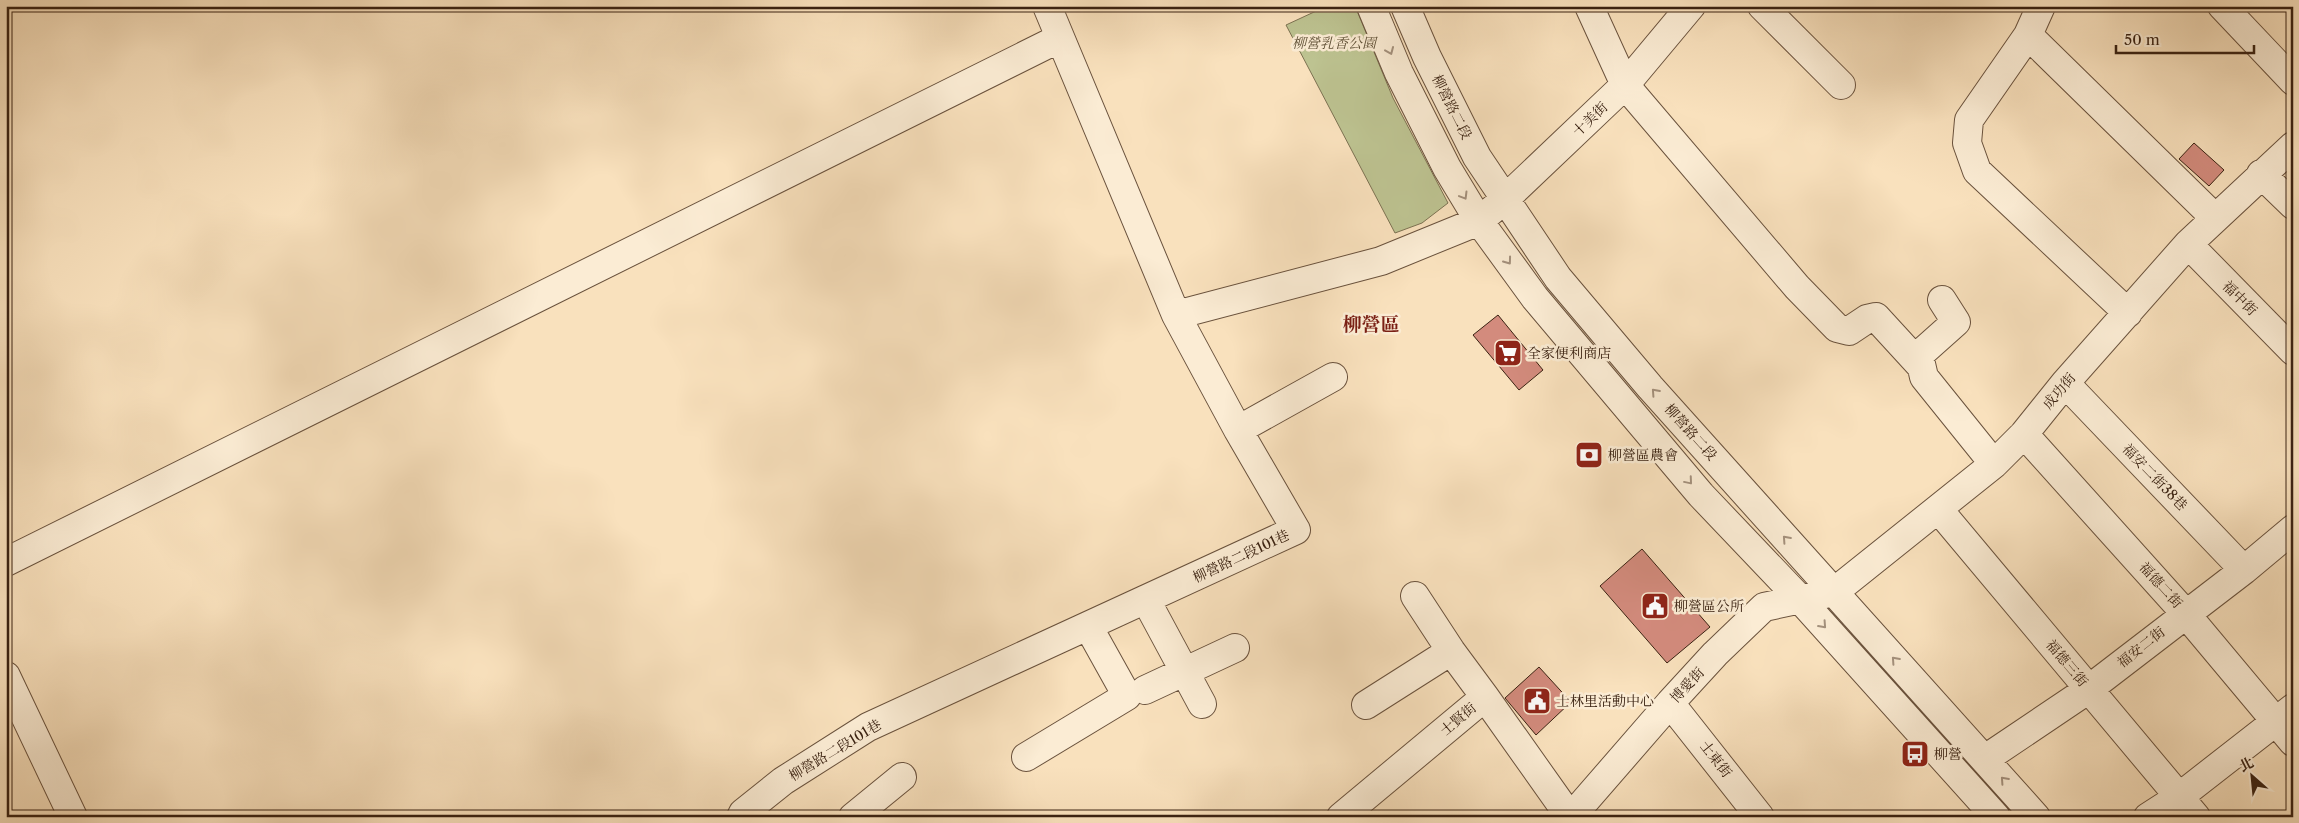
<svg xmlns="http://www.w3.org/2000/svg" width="2299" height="823" viewBox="0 0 2299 823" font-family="'Libre Caslon Text','Noto Serif TC',serif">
<rect width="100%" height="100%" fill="#f9e1bd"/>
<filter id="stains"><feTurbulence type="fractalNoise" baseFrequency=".004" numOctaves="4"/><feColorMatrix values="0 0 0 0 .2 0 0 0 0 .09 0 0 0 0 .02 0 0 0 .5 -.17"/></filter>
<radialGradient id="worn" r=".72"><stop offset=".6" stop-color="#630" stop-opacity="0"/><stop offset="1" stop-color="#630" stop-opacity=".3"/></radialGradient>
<!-- green -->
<path fill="#bdc391" stroke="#7c7252" d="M1327,6h28l38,92 55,105 -26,20 -27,10 -109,-208z"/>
<!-- building -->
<path fill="#d38b7d" stroke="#3a2212" d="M2194,143l30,27 -15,16 -30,-27z
M1498,315l45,55 -24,20 -46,-55z
M1642,549l68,78 -43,36 -67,-77z
M1539,667l32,35 -35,33 -31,-37z"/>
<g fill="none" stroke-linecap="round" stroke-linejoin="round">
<defs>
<path id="minor" d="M1047,6l129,309
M1371,6l28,67 48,95 32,53 56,77 166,197 98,103 197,219
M1405,6l22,51 50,100 81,121 92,109 386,430
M1589,6l36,79 172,202 40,41 12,3 18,-12 9,-2 44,48
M1762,6l79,79
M2041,6l-13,29 187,183
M2222,6l71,75
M2028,35l-59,85 -2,23 10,28 151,142
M2261,174l32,31
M2188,244l105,107
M1942,300l14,22 -37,33 5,22 70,87
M2065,383l179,187
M1238,430l95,-53
M2024,434l161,179 108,129
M1939,510l257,307
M6,562l1054,-524
M1415,596l36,55 34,46
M1146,600l56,104
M6,676l67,141
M1145,690l90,-42
M1670,703l90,114
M1366,705l85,-54
M1026,757l101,-61 -39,-70
M1985,759l104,-70 155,-119 49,-41
M741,817l2,-4 40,-32 85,-54 428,-197 -58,-100 -62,-115 205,-54 98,-40 25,-21 121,-115 66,-79
M853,817l49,-40
M1341,817l144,-120 85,120
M1571,817l99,-114 45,-49 49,-47 70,-15 160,-128 30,-30 41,-51 123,-139 105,-98
M2148,817l31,-20 114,-89"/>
</defs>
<!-- minor casing -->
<use href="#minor" stroke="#6a523d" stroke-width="30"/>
<!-- minor -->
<use href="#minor" stroke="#fbecd4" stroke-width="28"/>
</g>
<!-- one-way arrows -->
<defs><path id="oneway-chevron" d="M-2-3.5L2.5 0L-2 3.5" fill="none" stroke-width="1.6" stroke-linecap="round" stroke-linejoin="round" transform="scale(1.25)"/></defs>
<g stroke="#a4917d">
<use href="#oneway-chevron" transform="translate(1390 51) rotate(67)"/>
<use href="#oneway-chevron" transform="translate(1464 196) rotate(59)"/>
<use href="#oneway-chevron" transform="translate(1508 261) rotate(54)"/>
<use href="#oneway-chevron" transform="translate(1655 392) rotate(-132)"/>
<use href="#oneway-chevron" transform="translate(1689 481) rotate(50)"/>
<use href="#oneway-chevron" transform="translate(1786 539) rotate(-132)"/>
<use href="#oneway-chevron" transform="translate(1823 625) rotate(48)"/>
<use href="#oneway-chevron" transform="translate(1895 660) rotate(-132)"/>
<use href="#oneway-chevron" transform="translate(2004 780) rotate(-132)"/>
</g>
<!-- icons -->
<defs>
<symbol id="supermarket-square" viewBox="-11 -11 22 22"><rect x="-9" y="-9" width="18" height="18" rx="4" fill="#8f2418" stroke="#fbecd4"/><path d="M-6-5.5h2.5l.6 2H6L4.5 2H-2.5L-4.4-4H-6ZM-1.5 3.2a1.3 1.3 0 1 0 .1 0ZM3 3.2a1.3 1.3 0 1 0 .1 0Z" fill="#fff"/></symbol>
<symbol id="bank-square" viewBox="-11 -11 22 22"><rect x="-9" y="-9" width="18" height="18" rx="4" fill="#8f2418" stroke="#fbecd4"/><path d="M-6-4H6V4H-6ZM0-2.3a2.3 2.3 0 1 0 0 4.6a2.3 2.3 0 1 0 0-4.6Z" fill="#fff"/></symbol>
<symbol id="civic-square" viewBox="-11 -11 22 22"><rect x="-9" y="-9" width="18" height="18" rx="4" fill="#8f2418" stroke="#fbecd4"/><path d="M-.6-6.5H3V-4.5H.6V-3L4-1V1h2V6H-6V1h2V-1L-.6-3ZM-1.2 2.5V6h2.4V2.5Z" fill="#fff"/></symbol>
<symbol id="bus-square" viewBox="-11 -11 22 22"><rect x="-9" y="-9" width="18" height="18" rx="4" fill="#8f2418" stroke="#fbecd4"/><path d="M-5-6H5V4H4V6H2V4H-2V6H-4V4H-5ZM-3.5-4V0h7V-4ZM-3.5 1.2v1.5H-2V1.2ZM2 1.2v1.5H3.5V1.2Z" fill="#fff"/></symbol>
</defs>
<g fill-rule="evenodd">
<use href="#supermarket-square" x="1492" y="337" width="32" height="32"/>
<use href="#bank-square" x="1573" y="439" width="32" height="32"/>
<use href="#civic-square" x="1639" y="590" width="32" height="32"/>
<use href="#civic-square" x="1521" y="685" width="32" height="32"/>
<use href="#bus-square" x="1899" y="738" width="32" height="32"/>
</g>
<g text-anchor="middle" stroke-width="5" stroke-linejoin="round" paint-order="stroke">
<!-- park labels -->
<g font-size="14" font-style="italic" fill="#615238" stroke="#fbecd4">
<text x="1334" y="48">柳營乳香公園</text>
</g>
<!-- street labels -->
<g font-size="14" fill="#3a2212" stroke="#fbecd4">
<text transform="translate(1452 107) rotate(63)" y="5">柳營路二段</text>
<text transform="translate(1590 119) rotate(-44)" y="5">十美街</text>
<text transform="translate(2240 298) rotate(45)" y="5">福中街</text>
<text transform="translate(2059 391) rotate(-50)" y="5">成功街</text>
<text transform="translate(1691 432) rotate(48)" y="5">柳營路二段</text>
<text transform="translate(2155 477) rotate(46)" y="5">福安二街38巷</text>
<text transform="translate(1241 556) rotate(-25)" y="5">柳營路二段101巷</text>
<text transform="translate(2161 585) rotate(48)" y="5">福德二街</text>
<text transform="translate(2141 647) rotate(-38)" y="5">福安二街</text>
<text transform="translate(2067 663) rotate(50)" y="5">福德三街</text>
<text transform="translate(1687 685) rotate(-47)" y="5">博愛街</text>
<text transform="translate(1458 719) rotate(-40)" y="5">士賢街</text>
<text transform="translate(835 750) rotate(-31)" y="5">柳營路二段101巷</text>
<text transform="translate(1716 759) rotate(52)" y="5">士東街</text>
</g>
<!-- poi labels -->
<g font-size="14" fill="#3a2212" stroke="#fbecd4" text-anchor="start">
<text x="1527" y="358">全家便利商店</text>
<text x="1608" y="460">柳營區農會</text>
<text x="1674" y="611">柳營區公所</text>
<text x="1556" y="706">士林里活動中心</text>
<text x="1934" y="759">柳營</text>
</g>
<!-- district labels -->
<g font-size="19" font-weight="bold" fill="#7a1f14" stroke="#fbecd4">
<text x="1371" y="331">柳營區</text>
</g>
</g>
<!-- margin -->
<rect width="2299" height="823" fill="none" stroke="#f9e1bd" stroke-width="25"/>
<rect x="8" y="8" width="2284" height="808" fill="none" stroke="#3a2212" stroke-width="2.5"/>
<rect x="12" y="12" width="2274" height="798" fill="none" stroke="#3a2212"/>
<!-- north arrow -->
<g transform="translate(2252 776) rotate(333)" stroke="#fbecd4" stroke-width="4" paint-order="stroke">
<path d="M0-4L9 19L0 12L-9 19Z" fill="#3a2212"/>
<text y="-8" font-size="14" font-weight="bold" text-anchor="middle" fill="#3a2212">北</text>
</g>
<!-- scale -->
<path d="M2116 45v8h138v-8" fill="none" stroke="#3a2212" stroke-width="2.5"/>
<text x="2124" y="45" font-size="15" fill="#3a2212" stroke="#fbecd4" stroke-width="4" paint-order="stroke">50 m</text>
<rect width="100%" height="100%" filter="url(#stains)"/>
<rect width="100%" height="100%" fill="url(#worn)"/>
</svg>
